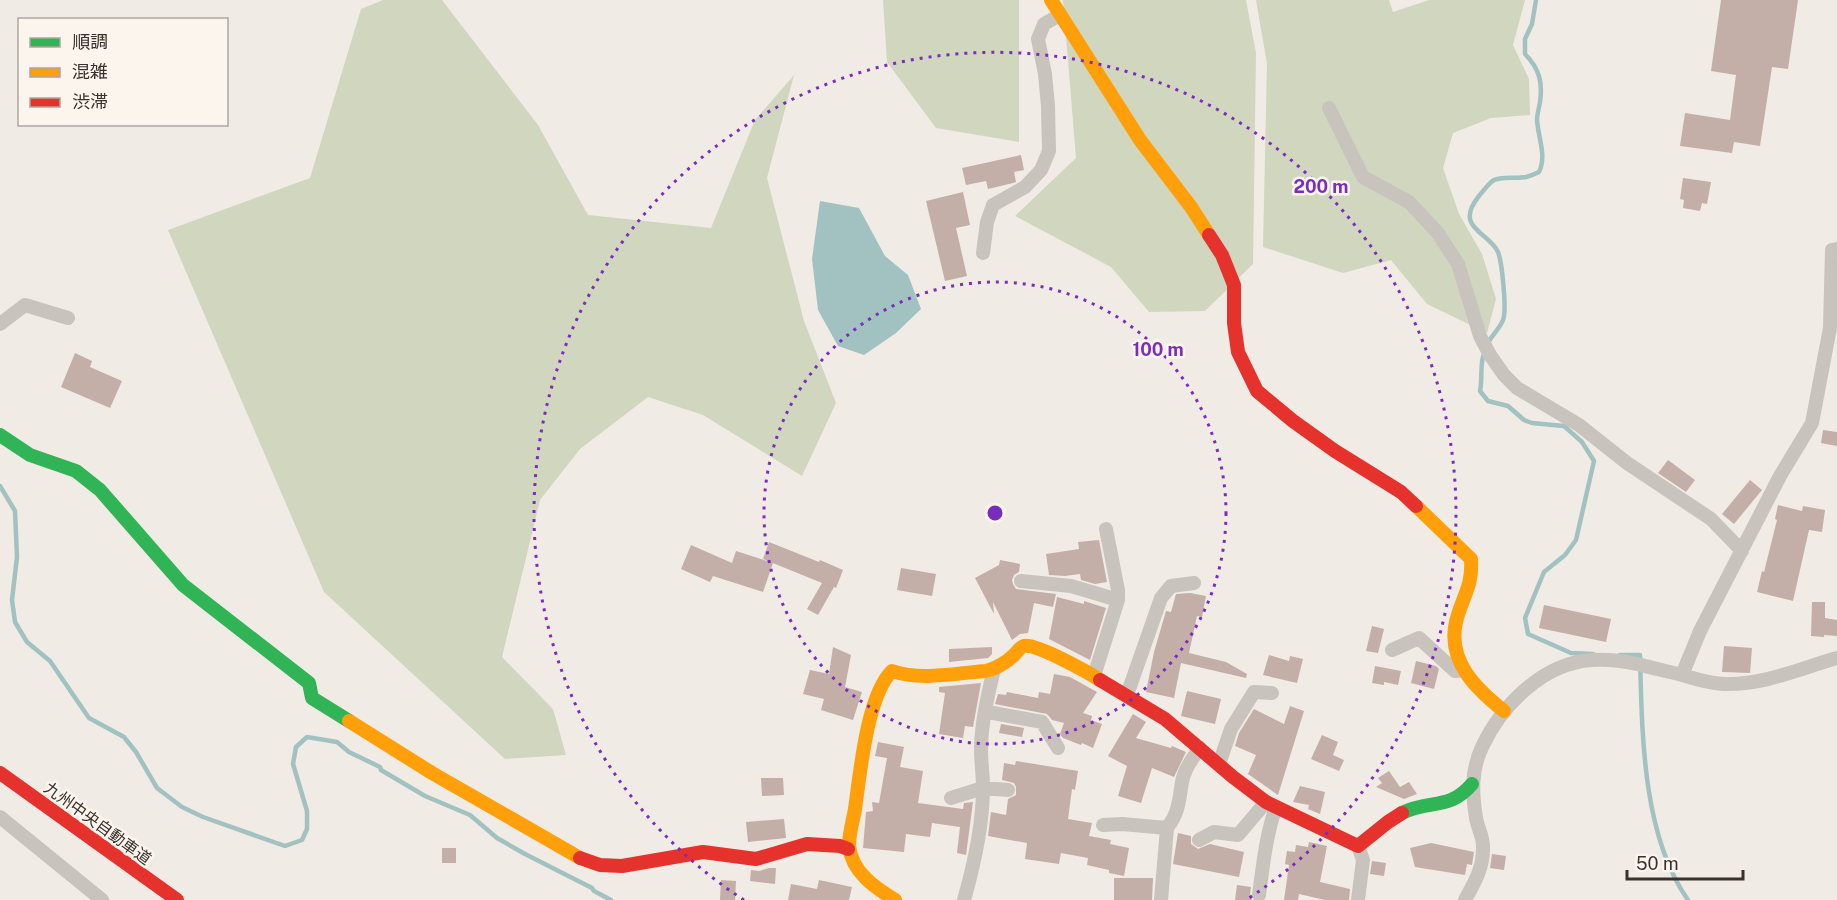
<svg xmlns="http://www.w3.org/2000/svg" width="1837" height="900" viewBox="0 0 1837 900" font-family="'Public Sans','Noto Sans JP',sans-serif">
<rect width="100%" height="100%" fill="#f0ebe5"/>
<!-- green -->
<path fill="#d1d6bf" d="M383,0h59l96,125 50,90 123,13 44,-108 39,-45 -27,103 37,143 32,82 -34,73 -99,-61 -55,-18 -68,52 -40,51 -38,157 51,52 13,46 -61,4 -181,-167 -156,-362 142,-52 51,-169z
M883,0h136v142l-83,-14 -49,-66z
M1063,0h183l10,53 -3,211 -48,47 -56,1 -38,-45 -96,-51 61,-58z
M1256,0h133l4,12 36,-12h96l-12,45 16,34 1,36 -39,3 -38,15 -10,35 16,46 23,40 14,45 -9,34 -60,-29 -36,-44 -48,13 -80,-26 4,-183z"/>
<!-- water -->
<path fill="#a1c2c1" d="M820,201l39,7 26,48 23,19 13,34 -25,24 -32,22 -26,-9 -20,-36 -6,-51z"/>
<g fill="none" stroke-linecap="round" stroke-linejoin="round">
<!-- stream -->
<path stroke="#a1c2c1" stroke-width="4.5" d="M1488,343c4,-8 12,-15 15,-23 4,-10 -1,-58 -5,-68 -9,-20 -45,-24 -19,-56 4,-5 10,-13 15,-16 11,-4 22,-1 32,-3 4,-1 9,-3 13,-5 8,-16 -1,-35 -2,-52 0,-5 2,-12 3,-18 3,-20 -1,-34 -15,-48v-15l7,-15 4,-24
M1485,351c-6,12 -2,26 -5,40l8,10 20,5 16,14 8,3 32,3 18,16 12,19 -18,79 -11,15 -21,17 -19,46 3,16 43,19 22,1
M0,486l15,25 2,46 -5,43 3,22 12,20 23,19 39,57 35,19 12,15 21,36 25,19 21,10 82,29 17,-6 5,-11v-18l-14,-47 3,-17 11,-10 30,5 12,10 31,15 1,3 44,26 45,19 27,23 28,16 67,34 2,3 17,9
M1620,655h20c2,77 2,180 48,245"/>
</g>
<!-- building -->
<path fill="#c3afa7" d="M1721,0h77l-10,69 -16,-2 -12,79 -26,-4 -2,11 -52,-7 5,-33 45,7 6,-45 -25,-4z
M1021,155l3,15 -10,2 2,10 -3,1 -25,6 -2,-8 -20,4 -4,-17z
M1683,178l28,4 -4,22 -5,-1 -2,8 -17,-3 1,-8 -4,-1z
M963,192l7,33 -14,3 11,48 -22,5 -19,-80z
M75,353l17,8 -2,6 32,14 -12,27 -49,-21z
M1823,430l14,2v14l-16,-3z
M1668,460l27,20 -9,12 -28,-19z
M1750,480l12,10 -28,34 -12,-10z
M1778,505l24,6 1,-5 22,4 -3,22 -13,-2 -16,71 -36,-9 5,-21 2,1 13,-52 -2,-1z
M1099,540l8,42 -12,2 -14,-4 -1,-6 -15,2 -16,-1 -3,-21 33,-5 -1,-7z
M769,542l50,20 1,-2 23,10 -7,18 -2,-1 -16,28 -11,-6 15,-26 -59,-24z
M691,545l41,18 4,-12 37,12 -10,29 -50,-16 -3,6 -29,-13z
M1000,560l20,4 -1,8 -5,3 -2,5 1,4 3,5 40,5 -3,13 -19,-4 -6,30 -8,1 -8,6 -19,-38 1,12 -19,-36 24,-13z
M901,568l35,6 -4,22 -35,-6z
M1190,593l16,3 -4,21 -5,-1 -8,37 37,9 21,12 -1,4 -65,-15 -7,35 -28,-6 8,-40 12,-41 5,1 5,-18z
M1057,597l27,7v-3l22,7 -16,52 -41,-21z
M1812,602h13v16l12,2v16l-13,-1v2l-13,-1z
M1544,605l67,14 -5,23 -67,-14z
M1372,626l12,3 -6,24 -12,-2z
M1724,646l28,2 -2,25 -28,-1z
M833,647l18,8 -6,32 17,5 -9,28 -32,-10 3,-11 -21,-5 7,-24 19,4z
M992,647v7l-4,4 -39,4v-13z
M1269,655l20,6 1,-5 13,3 -6,24 -34,-8z
M1416,661l20,5 3,3 -5,20 -23,-6z
M1375,666l26,5 -3,14 -14,-3v3l-12,-2z
M1054,674l16,3 27,15 -14,21 9,3 -1,4 11,4 -9,24 -11,-5 -1,2 -18,-7 -3,-4 4,-11 -12,-3 -5,-6 -52,-10 3,-10 8,1 1,-3 31,6 1,-6 11,2z
M981,683l-8,44 -8,-1 -2,12 -24,-4 6,-41 -6,-1v-5z
M1187,691l34,8 -6,25 -34,-8z
M1290,706l14,5 -26,84 -30,-21 8,-19 -21,-9 4,-13 15,-24 30,15z
M1133,714l13,8 -10,16 35,10 1,-2 14,6 -12,25 -22,-9 -11,35 -23,-7 9,-30 -19,-10z
M1001,724l23,4 -2,9 -23,-4z
M1322,735l16,7 -5,13 11,5 -5,11 -28,-12z
M878,742l26,5 -4,20 23,4 -5,32 45,6 1,-6 9,-1 -7,53 -9,-2 3,-26 -28,-4 -2,14 -24,-3 -2,18 -41,-4 3,-36 7,-1 -1,-9 7,1 8,-45 -12,-2z
M1016,761l62,10 -3,19 -3,-1 -4,30 24,4 -3,13 22,4 -1,4 19,4 -5,28 -15,-3v-3l-22,-5 1,-7 -27,-5 -2,11 -34,-5 2,-16 -39,-7 3,-24 15,3 2,-16 8,-4v-8l-2,-4 -12,-3 2,-17 11,2z
M1389,771l11,16 9,-5 8,12 -13,5 -28,-12 6,-4 -4,-5z
M761,778h22l1,17 -22,1z
M1300,786l25,6 -5,22 -12,-5 1,-4 -16,-3z
M784,819l2,19 -38,4 -2,-20z
M1178,833l13,3v8l7,5 12,-5 34,8 -5,25 -66,-13z
M1309,842l18,4 -7,36 30,7 -1,11h-24l-26,-6 -1,6h-14l5,-35 -4,-1 2,-13 8,1 1,-7 12,2z
M1431,843l43,9 -2,13 -5,-1 -2,11 -50,-8 -5,-19z
M442,848h14v15h-14z
M1492,854l14,2 -2,14 -14,-2z
M1372,861l14,2 -2,13 -14,-2z
M769,868h7l-1,16 -25,-3 1,-11 8,1z
M1114,878h39l-1,22h-38z
M721,880l15,1 -1,19h-15z
M819,880l33,7 -3,13h-61l3,-16 26,5z
M1237,885l14,2 -1,7 2,6h-17z"/>
<g fill="none" stroke-linecap="round" stroke-linejoin="round">
<!-- street -->
<path stroke="#c9c3be" stroke-width="14" d="M1329,108l34,69 46,25 28,30 21,32 22,72 10,19 14,20 13,13 62,37 48,38 84,56 31,32
M983,253l4,-31 6,-17 32,-18 16,-17 8,-19 -1,-45 -3,-32 -7,-35 6,-15 16,-9
M0,324l25,-19 43,13
M1021,581l50,5 47,14
M1392,650l27,-12 36,33 9,-1
M1682,675l18,-44 80,-155 32,-53 18,-95 2,-78 5,-1
M1094,676l24,-76v-10l-12,-61
M1127,695l34,-97 10,-12 23,-3
M986,709l2,3 54,10 16,26
M1219,764l12,-35 23,-37 18,1
M951,798l32,-10 25,2
M0,817l102,83
M1103,825l19,-1 45,4
M1199,840l15,-8 24,3 28,-33
M1358,846l5,14 -5,40
M1259,895c4,-30 7,-60 17,-88
M964,900c10,-35 19,-77 19,-113 0,-12 -2,-25 -2,-37 0,-26 7,-56 13,-81
M1161,900l6,-72c12,-15 12,-28 15,-46 2,-12 11,-25 18,-34
M1465,900c9,-17 18,-31 18,-51 1,-11 -5,-20 -7,-31 -4,-26 -5,-47 6,-71 20,-42 61,-84 110,-87 15,-1 31,1 45,4 15,4 30,7 45,11 14,4 29,9 44,9 38,1 75,-16 111,-26"/>
<!-- fast -->
<path stroke="#30b455" stroke-width="14" d="M0,435l30,20 46,16 24,19 83,95 126,98 3,15 37,23
M1402,813c28,-14 47,-2 70,-29"/>
<!-- slow -->
<path stroke="#ff9f0a" stroke-width="14" d="M1051,0l89,140 51,67 18,28
M1416,506l55,53c2,28 -9,38 -15,63 -9,39 20,67 48,89
M349,721l83,52 148,85
M895,900c-21,-13 -43,-28 -46,-54 0,-13 4,-25 6,-37 5,-35 12,-114 37,-138 29,10 64,2 94,0 9,-2 21,-9 28,-16 3,-3 6,-8 10,-9 10,-4 65,27 76,34"/>
<!-- jam -->
<path stroke="#e5322d" stroke-width="14" d="M1209,235l13,20 12,30v38l4,29 19,39 36,30 42,30 66,41 15,14
M1100,680l65,39 68,58 33,25 92,44 30,-24 14,-9
M0,773l177,127
M580,858l20,7 22,1 81,-14 53,7 51,-15 33,2 8,3"/>
</g>
<!-- distance rings -->
<g fill="none" stroke="#7b2cbf" stroke-width="3" stroke-dasharray="3 6">
<circle cx="995" cy="513" r="231"/>
<path d="M744 900A461 461 0 1 1 1246 900"/>
</g>
<g text-anchor="middle" stroke-width="5" stroke-linejoin="round" paint-order="stroke">
<!-- street labels -->
<g font-size="16" fill="#3b302b" stroke="#fbf5ee">
<text transform="translate(98 823) rotate(36)" y="6">九州中央自動車道</text>
</g>
</g>
<circle cx="995" cy="513" r="9" fill="#7b2cbf" stroke="#fbf5ee" stroke-width="3"/>
<g font-size="18" text-anchor="middle" font-weight="bold" fill="#7b2cbf" stroke="#fbf5ee" stroke-width="5" stroke-linejoin="round" paint-order="stroke">
<text x="1321" y="193">200 m</text>
<text x="1158" y="356">100 m</text>
</g>
<!-- legend -->
<rect x="18" y="18" width="210" height="108" fill="#fbf5ee" stroke="#aea6a0" stroke-width="1.5"/>
<rect x="30" y="38" width="30" height="9" fill="#30b455" stroke="#aea6a0" stroke-width="1.5"/>
<text x="72" y="48" font-size="18" fill="#3b302b">順調</text>
<rect x="30" y="68" width="30" height="9" fill="#ff9f0a" stroke="#aea6a0" stroke-width="1.5"/>
<text x="72" y="78" font-size="18" fill="#3b302b">混雑</text>
<rect x="30" y="98" width="30" height="9" fill="#e5322d" stroke="#aea6a0" stroke-width="1.5"/>
<text x="72" y="108" font-size="18" fill="#3b302b">渋滞</text>
<!-- scale -->
<path d="M1627 870v9h116v-9" fill="none" stroke="#3b302b" stroke-width="3"/>
<text x="1636" y="870" font-size="18" fill="#3b302b" stroke="#fbf5ee" stroke-width="4.5" paint-order="stroke">50 m</text>
</svg>
